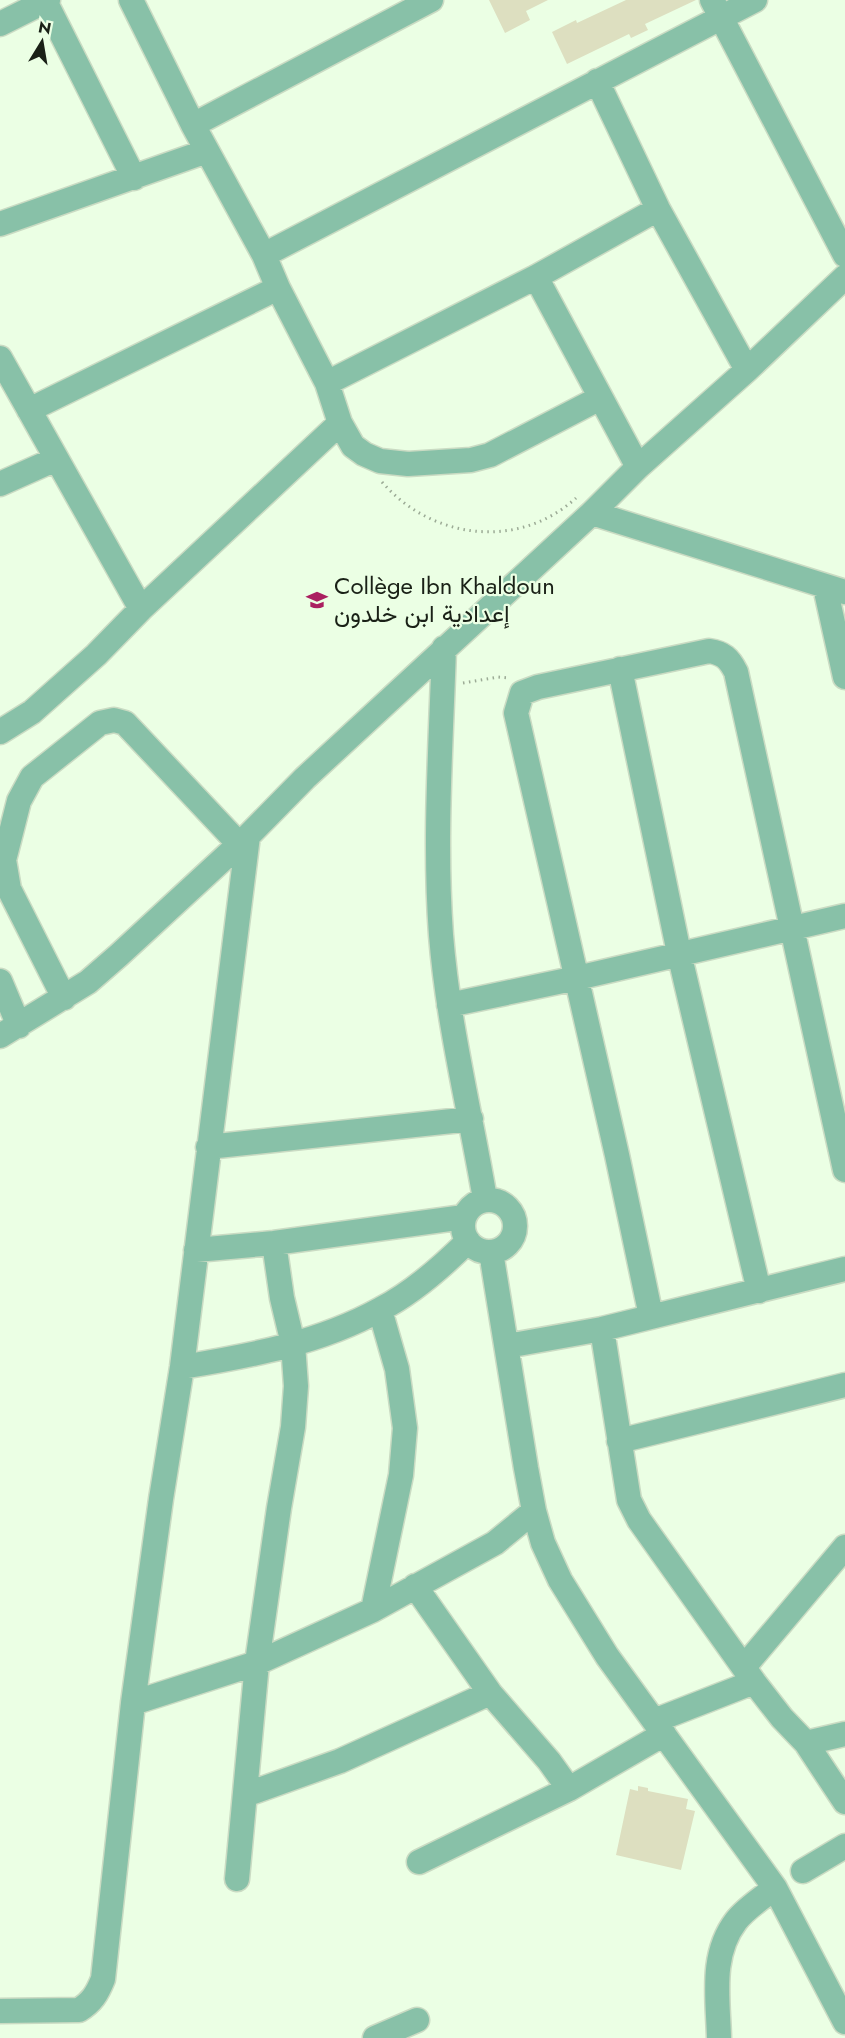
<svg xmlns="http://www.w3.org/2000/svg" width="845" height="2038" viewBox="0 0 845 2038" font-family="Jost,Vazirmatn,sans-serif">
<rect width="100%" height="100%" fill="#ebffe4"/>
<!-- building -->
<path fill="#dddfc0" d="M489,0h59l-22,11 4,9 -25,13z
M626,0h70l-51,24 3,6 -17,8 -2,-4 -62,30 -15,-32 24,-12 1,3z
M638,1786l10,2v3l40,8 -2,10 9,2 -14,59 -65,-15 14,-66 8,2z"/>
<g fill="none" stroke-linecap="round" stroke-linejoin="round">
<defs>
<path id="minor" d="M131,0l62,125 71,130 14,33 49,95 13,40 13,23 11,8 16,7 28,3 63,-4 19,-5 110,-57
M712,0l133,255
M45,1l89,177
M0,24l48,-24
M597,81l61,128 89,161
M193,125l238,-125
M0,224l207,-73
M264,255l491,-255
M536,277l102,190
M0,358l141,251
M327,383l209,-106 122,-68
M29,410l249,-122
M0,484l56,-25
M592,513l253,79
M825,587l20,90
M444,648c-3,95 -10,192 -3,287 7,89 29,176 44,264
M620,669l59,284 80,338
M0,732l32,-20 64,-57 45,-46 199,-186
M0,981l19,45
M64,998l-55,-109 -5,-29 15,-59 13,-24 68,-54 14,-3 11,3 114,121
M449,1005l128,-27 268,-62
M0,1036l88,-54 31,-27 129,-119 57,-58 287,-265 46,-46 109,-97 98,-93
M208,1147l263,-28
M463 1226a26 26 0 1 1 52 0a26 26 0 1 1-52 0Z
M196,1250l78,-7 190,-26
M491,1252l35,216 8,43 9,32 17,37 47,76 168,232 70,134
M651,1316l-34,-161 -101,-442 6,-20 16,-6 171,-36c14,2 20,7 27,21l109,498
M602,1329l27,171 10,20 115,162 28,36 24,25 39,59
M507,1346l95,-17 243,-60
M182,1367c67,-11 138,-24 199,-58 33,-17 61,-42 87,-68
M619,1441l226,-56
M415,1586l75,107 59,68 20,28
M373,1610l28,-135 4,-47 -8,-59 -17,-59
M744,1667l101,-120
M133,1703l124,-40 116,-53 122,-67 39,-32
M654,1721l100,-39
M806,1743l39,-9
M245,1795l95,-34 150,-68
M419,1862l150,-73 95,-55
M803,1871l42,-25
M237,1879l20,-216 22,-155 14,-81 3,-41 -3,-42 -11,-46 -8,-55
M0,2011l79,-1c13,-8 18,-16 24,-31l30,-276 28,-204 21,-132 66,-531
M375,2038l42,-18
M719,2038c-1,-40 -9,-83 17,-117 10,-13 26,-23 39,-33"/>
</defs>
<!-- minor casing -->
<use href="#minor" stroke="#cadbc3" stroke-width="27"/>
<!-- path -->
<path stroke="#9cab96" stroke-width="3" stroke-dasharray="1.5 4.5" stroke-linecap="butt" d="M382,482c50,58 137,68 194,16
M463,683l35,-6 11,1"/>
<!-- minor -->
<use href="#minor" stroke="#88c1a8" stroke-width="24"/>
</g>
<!-- icons -->
<defs>
<symbol id="school-bare" viewBox="-9 -9 18 18"><path d="M0-5L7-2L0 1L-7-2ZM-4 1L0 2.5L4 1V4Q0 6-4 4Z" fill="#aa1f60" stroke="#ebffe4" stroke-width="2.5" paint-order="stroke"/></symbol>
</defs>
<g fill-rule="evenodd">
<use href="#school-bare" x="302" y="585" width="30" height="30"/>
</g>
<g text-anchor="middle" stroke-width="4.5" stroke-linejoin="round" paint-order="stroke">
<!-- poi labels -->
<g font-size="24" fill="#1a2117" stroke="#ebffe4" text-anchor="start">
<text x="334" y="594">Collège Ibn Khaldoun<tspan x="334" dy="28">إعدادية ابن خلدون</tspan></text>
</g>
</g>
<!-- north arrow -->
<g transform="translate(42 42) rotate(11)" stroke="#ebffe4" stroke-width="4.5" paint-order="stroke">
<path d="M0-4.5L10 22L0 15L-10 22Z" fill="#1a2117"/>
<text y="-9" font-size="16" font-weight="bold" text-anchor="middle" fill="#1a2117">N</text>
</g>
</svg>
